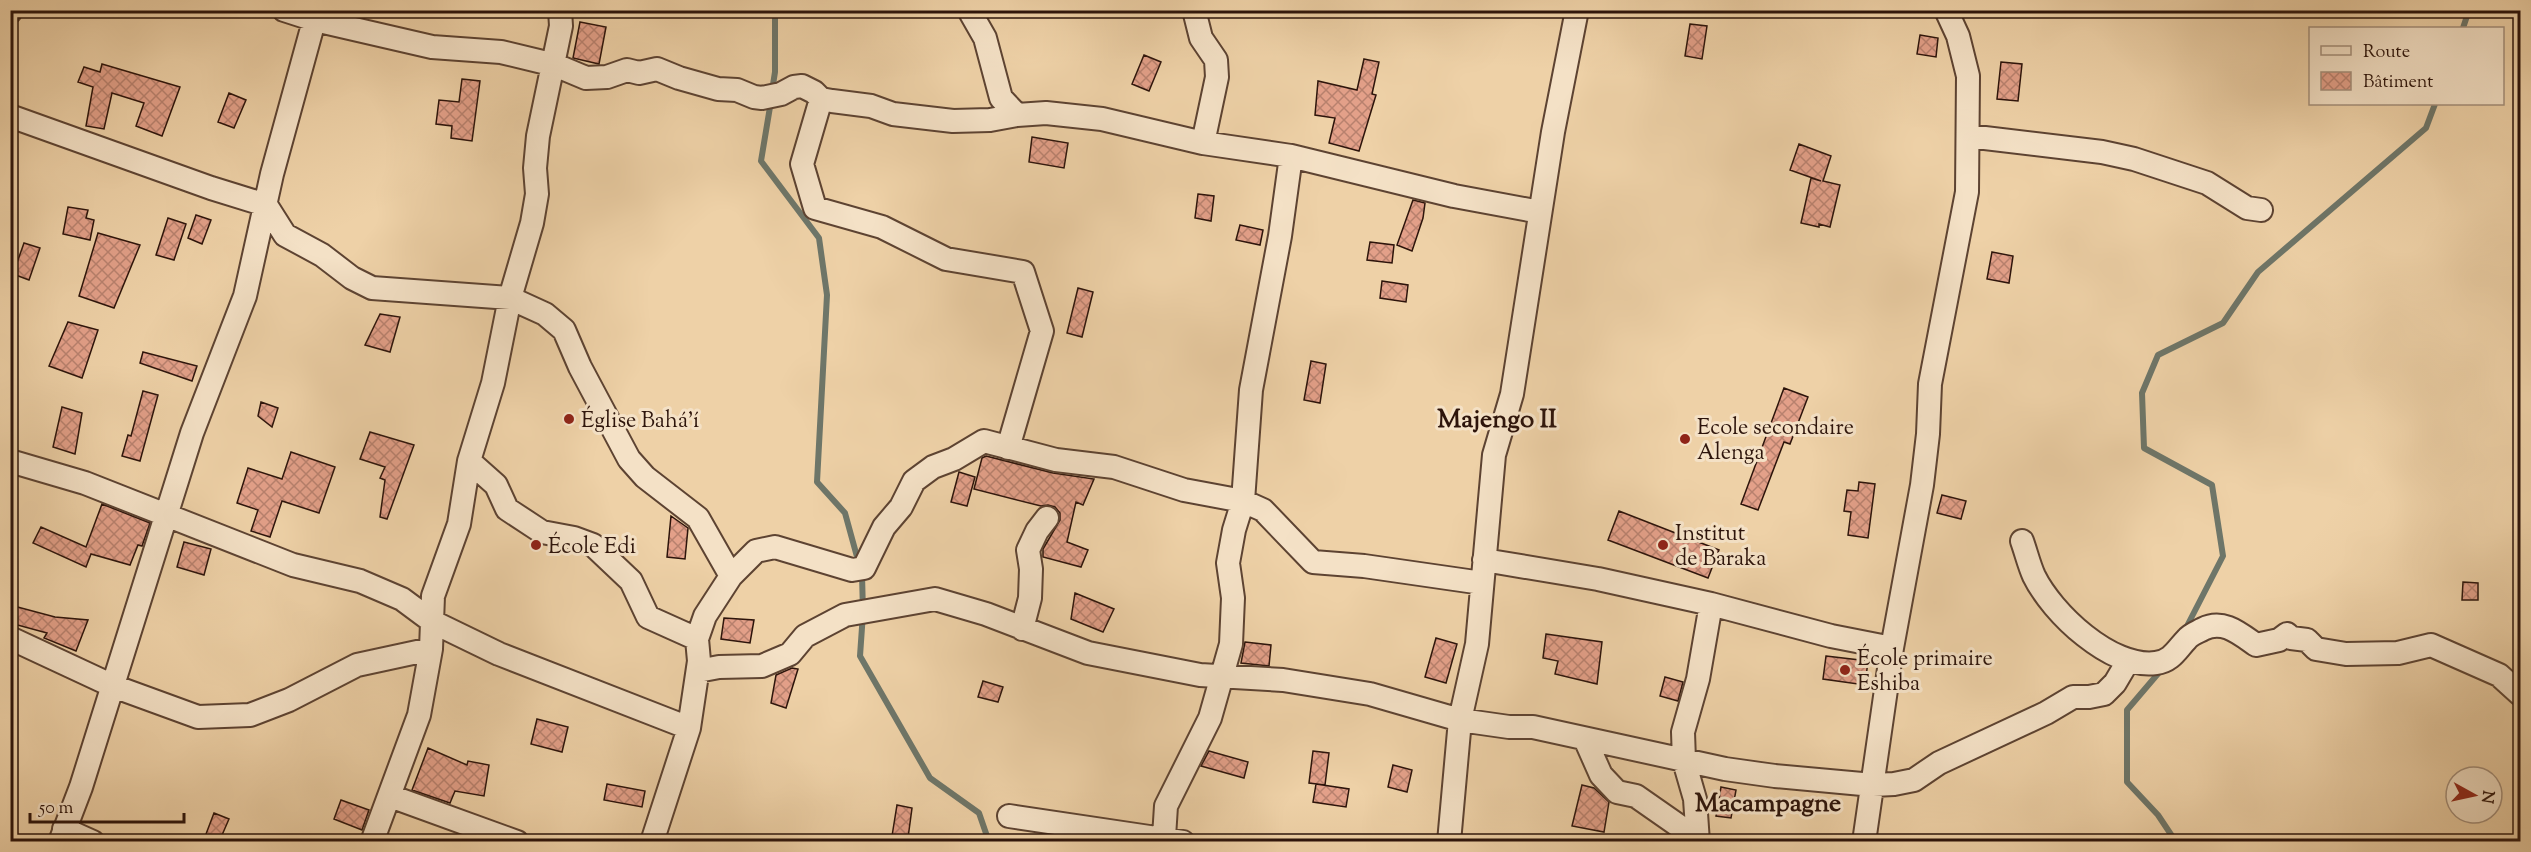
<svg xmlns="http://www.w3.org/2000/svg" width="2531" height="852" viewBox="0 0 2531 852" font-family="'Sorts Mill Goudy',serif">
<defs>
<pattern id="building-cross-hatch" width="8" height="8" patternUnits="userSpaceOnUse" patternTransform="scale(1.5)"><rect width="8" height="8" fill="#e3a089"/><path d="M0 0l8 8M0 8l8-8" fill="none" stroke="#b8816e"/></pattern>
</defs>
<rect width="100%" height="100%" fill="#eed1a7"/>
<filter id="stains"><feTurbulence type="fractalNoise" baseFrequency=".00333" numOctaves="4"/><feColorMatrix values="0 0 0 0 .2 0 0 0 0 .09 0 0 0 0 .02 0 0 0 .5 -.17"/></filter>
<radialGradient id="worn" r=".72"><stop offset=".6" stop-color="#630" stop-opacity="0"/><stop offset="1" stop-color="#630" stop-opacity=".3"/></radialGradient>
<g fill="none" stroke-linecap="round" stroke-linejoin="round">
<!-- stream -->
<path stroke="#6e7669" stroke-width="6" d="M2463,10l4,6 -4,12
M772,91l3,-19v-62
M771,101l-10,60 58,77 8,57 -10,187 28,31 14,51
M862,574l1,39 -3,43 70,122 49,35 10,29
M2185,630l38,-74 -11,-71 -68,-37 -2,-55 16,-38 65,-32 35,-51 168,-144 9,-24
M2162,669l-35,41v72l31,33 18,27"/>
</g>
<!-- building -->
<path fill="url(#building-cross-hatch)" stroke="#2d140b" stroke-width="1.5" d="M580,22l26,5 -7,37 -26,-6z
M1690,24l17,2 -5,33 -17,-3z
M1920,35l18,3 -2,19 -19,-3z
M1144,55l17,7 -12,29 -17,-7z
M1364,59l15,3 -7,32 4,1 -17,56 -30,-8 6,-25 -20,-3 3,-34 39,9z
M2001,62l21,2 -4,37 -21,-2z
M102,64l78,23 -18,49 -26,-10 8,-23 -32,-10 -8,36 -18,-3 7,-39 -15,-5 6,-15 16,5z
M462,79l18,2 -8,60 -21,-3 1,-12 -16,-2 3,-24 20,2z
M229,93l17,7 -12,28 -16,-6z
M1032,137l36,6 -4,25 -35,-6z
M1799,144l32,12 -8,25 17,4 -10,42 -11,-3v3l-18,-4 10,-45 10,3 -31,-11z
M1198,194l16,2 -3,25 -16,-3z
M1413,200l12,3 -2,15 -11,33 -15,-6z
M68,207l20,3 -2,8 8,2 -4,20 -27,-6z
M196,215l15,5 -9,24 -14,-6z
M168,218l18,6 -12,36 -18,-5z
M1240,225l23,5 -3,15 -24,-5z
M98,233l42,12 -26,63 -35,-12z
M1370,242l24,3 -2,18 -25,-3z
M24,243l16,5 -11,32 -16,-6z
M1992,252l21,4 -4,27 -22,-4z
M1382,281l26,4 -2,17 -26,-4z
M1078,288l15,4 -11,45 -15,-4z
M380,314l20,3 -10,35 -25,-7z
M68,322l30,8 -16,48 -33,-12z
M143,352l54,14 -5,15 -52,-18z
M1311,361l15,3 -6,39 -16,-3z
M1784,388l24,9 -18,47 -6,-2 -26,68 -17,-6z
M143,391l15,4 -18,66 -18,-5 6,-21 3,1z
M261,402l17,6 -6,19 -14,-11z
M62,407l20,6 -7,41 -22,-7z
M370,432l44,13 -27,74 -7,-2 5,-37 -5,-2 5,-11 -25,-8z
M291,452l44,15 -16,46 -37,-12 -12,36 -19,-6 7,-21 -21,-7 11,-35 34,11z
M986,456l67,17 41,6 -11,26 -7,-3 -9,40 21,8 -7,17 -38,-10v-8l17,-29v-7l-5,-6 -7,-2 -7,1 -67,-17 8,-31z
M959,472l16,5 -8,29 -16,-4z
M1859,482l16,2 -7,54 -20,-3 3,-23 -7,-1 3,-21 11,1z
M1942,495l24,6 -5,18 -24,-6z
M102,504l48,19 -8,23 -4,-1 -8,20 -39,-11 -5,13 -53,-24 8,-16 45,20z
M1619,511l100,39 -11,28 -100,-38z
M671,516l17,12 -3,31 -18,-2z
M184,542l27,7 -7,26 -27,-8z
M2463,582l15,1v17h-16z
M1075,593l39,16 -11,23 -32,-13z
M10,605l45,12 33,3 -12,31 -32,-13 3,-5 -37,-10z
M724,618l30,2 -4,23 -29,-4z
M1546,634l56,8 -5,42 -42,-10 3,-13 -15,-3z
M1436,638l21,6 -11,39 -21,-6z
M1245,642l26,3 -2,21 -28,-3z
M1826,656l42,5 -3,24 -42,-6z
M792,668l6,1 -12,39 -15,-5 5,-28z
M1665,677l18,5 -5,19 -18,-5z
M983,681l20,6 -5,15 -20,-5z
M537,719l31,8 -6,25 -31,-8z
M428,748l39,17 1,-4 21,4 -5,31 -29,-5 -5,12 -38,-13z
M1209,751l39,11 -4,16 -43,-12z
M1313,751l16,2 -4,32 -16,-2z
M1393,765l19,5 -5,22 -19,-5z
M607,784l38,7 -3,16 -38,-7z
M1316,784l33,5 -3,18 -33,-5z
M1582,785l12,3 15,14 -5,30 -32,-6z
M1721,787l15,3 -5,28 -15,-2z
M341,800l28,10 -7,20 -28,-11z
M897,805l15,3 -4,30 -16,-2z
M214,813l15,6 -10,23h-16z"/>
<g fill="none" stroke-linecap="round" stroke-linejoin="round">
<defs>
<path id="minor" d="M284,10l31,10 117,27 69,5 54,13 31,13 21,-1 20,-7 12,3 18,-4 22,9 39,11 19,1 17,7 8,1 19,-4 13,-7 8,-1 12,6 7,7 11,2 39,5 22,8 60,7 37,-1 27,-5 29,-2 56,6 101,24 88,13 163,40 86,16
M969,10l16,28 16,60 16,17
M1194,10l7,28 15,22 1,17 -14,66
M10,12l1,-2
M821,99l-19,65 13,44 67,19 64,32 77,13 19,59 -34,117
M10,116l201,72 55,17 19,30 37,20 30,23 20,10 138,10 35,16 19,16 16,37 49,92 16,18 53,41 33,58
M1968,136l134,16 32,7 73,24 40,25 14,2
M10,461l75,22 208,82 67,16 42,18 31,23 66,32 190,74
M469,461l27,24 11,24 35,23 32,6 19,7 38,36 17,36 49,22
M2022,541c4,11 7,24 12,35 18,37 77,93 122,87 16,-2 21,-14 31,-24 4,-5 11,-7 16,-10 20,-10 36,4 53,16l23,-5 8,-6 4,4 16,2 9,9 30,5 52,-1 33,-8 68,30 21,19
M1484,560l114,19 113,25 120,32 61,12
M1022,629l8,-31 1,-29 -3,-19 9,-19 10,-13
M10,638l103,48 85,31 52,-2 39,-15 68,-35 74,-16
M698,671l21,-4 43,-1 28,-12 15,-18 40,-21 90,-16 51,15 102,39 112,22 83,5 87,14 90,26 49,7h24l192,42 50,7 98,9 21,-1 20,-4 25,-17 107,-50 27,-16h16l15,-3 11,-11 13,-22
M1585,739l16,36 16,17 19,4 43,30 14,16
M390,796l127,46
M1009,816l174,26
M64,829l29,13
M1164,837l2,-31 44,-88 21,-74 2,-46 -5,-35 6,-33 9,-29 8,-111 29,-154 11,-80
M60,842l21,-55 111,-354 53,-137 27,-122 45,-164
M372,842l47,-127 12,-66 2,-53 26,-72 10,-63 24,-78 17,-85 22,-75 5,-29 -2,-26 3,-32 23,-110 -1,-16
M652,842l37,-114 10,-67 -2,-22 8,-23 26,-40 25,-25 19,-4 77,23 12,-2 20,-41 17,-20 13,-26 19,-14 21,-8 30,-18 72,19 58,7 70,23 59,11 20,9 50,52 51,4 118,17
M1449,842l11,-122 17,-76 17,-189 18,-61 41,-262 24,-122
M1698,842l-3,-43 -11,-38 -1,-29 15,-53 13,-75
M1864,842l28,-194 30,-163 6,-51 2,-50 37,-192 1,-116 -10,-40 -12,-26"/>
</defs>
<!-- minor casing -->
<use href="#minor" stroke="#5d4332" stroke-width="26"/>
<!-- minor -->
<use href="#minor" stroke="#f4e1c6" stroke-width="22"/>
</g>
<!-- markers -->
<g fill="#8f2418" stroke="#f4e1c6" stroke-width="2">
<circle cx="569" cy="419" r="6"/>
<circle cx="1685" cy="439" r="6"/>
<circle cx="536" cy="545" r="6"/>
<circle cx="1663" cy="545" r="6"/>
<circle cx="1845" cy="670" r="6"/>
</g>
<g text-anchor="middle" stroke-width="6" stroke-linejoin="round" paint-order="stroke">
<!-- poi labels -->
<g font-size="22" fill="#2d140b" stroke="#f4e1c6" text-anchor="start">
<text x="581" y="427">Église Bahá'í</text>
<text x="1697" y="434">Ecole secondaire<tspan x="1697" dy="25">Alenga</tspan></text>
<text x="1675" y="540">Institut<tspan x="1675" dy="25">de Baraka</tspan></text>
<text x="548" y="553">École Edi</text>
<text x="1857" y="665">École primaire<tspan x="1857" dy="25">Eshiba</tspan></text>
</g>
<!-- quarter labels -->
<g font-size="26" font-weight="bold" fill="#2d140b" stroke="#f4e1c6">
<text x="1497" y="427">Majengo II</text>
<text x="1768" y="811">Macampagne</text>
</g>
</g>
<!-- margin -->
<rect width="2531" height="852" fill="none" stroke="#eed1a7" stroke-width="36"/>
<rect x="12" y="12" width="2507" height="828" fill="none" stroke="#2d140b" stroke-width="3"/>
<rect x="18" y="18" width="2495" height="816" fill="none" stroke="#2d140b" stroke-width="1.5"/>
<!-- legend -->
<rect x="2309" y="27" width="195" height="78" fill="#f4e1c6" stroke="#a48f7b" stroke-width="1.5"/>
<rect x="2321" y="46" width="30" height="9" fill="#f4e1c6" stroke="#a48f7b" stroke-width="1.5"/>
<text x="2363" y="57" font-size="18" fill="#2d140b">Route</text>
<rect x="2321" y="72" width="30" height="18" fill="url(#building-cross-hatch)" stroke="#a48f7b" stroke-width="1.5"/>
<text x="2363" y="87" font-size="18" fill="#2d140b">Bâtiment</text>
<!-- north arrow -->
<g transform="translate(2474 795) rotate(98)"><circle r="28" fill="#f4e1c6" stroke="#a48f7b" stroke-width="1.5"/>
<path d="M0-4.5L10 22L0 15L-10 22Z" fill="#8f2418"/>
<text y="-9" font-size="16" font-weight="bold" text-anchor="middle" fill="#2d140b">N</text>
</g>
<!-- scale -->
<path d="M30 813v9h154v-9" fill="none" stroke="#2d140b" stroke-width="3"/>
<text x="39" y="813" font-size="18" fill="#2d140b" stroke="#f4e1c6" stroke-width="4.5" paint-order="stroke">50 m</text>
<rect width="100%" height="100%" filter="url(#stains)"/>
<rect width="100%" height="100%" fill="url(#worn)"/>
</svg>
